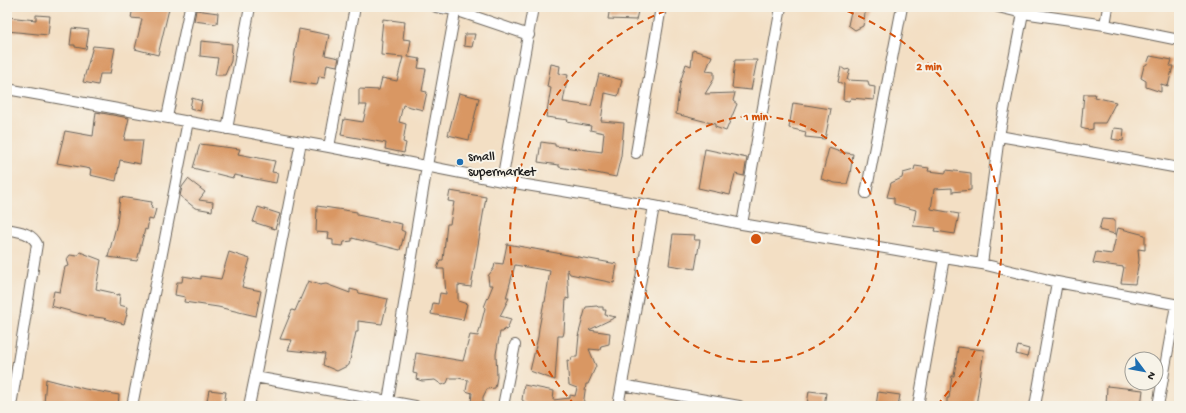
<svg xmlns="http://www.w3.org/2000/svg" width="1186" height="413" viewBox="0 0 1186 413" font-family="'Gochi Hand',sans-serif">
<rect width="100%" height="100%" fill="#f7f3e8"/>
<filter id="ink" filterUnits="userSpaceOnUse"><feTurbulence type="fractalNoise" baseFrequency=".025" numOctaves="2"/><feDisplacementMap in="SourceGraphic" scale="8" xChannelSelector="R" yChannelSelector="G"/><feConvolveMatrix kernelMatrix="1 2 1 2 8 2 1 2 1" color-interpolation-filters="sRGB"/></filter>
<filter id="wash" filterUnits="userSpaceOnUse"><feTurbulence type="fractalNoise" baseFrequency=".012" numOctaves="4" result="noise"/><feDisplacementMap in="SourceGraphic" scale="16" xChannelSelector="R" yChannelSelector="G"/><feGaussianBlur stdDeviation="0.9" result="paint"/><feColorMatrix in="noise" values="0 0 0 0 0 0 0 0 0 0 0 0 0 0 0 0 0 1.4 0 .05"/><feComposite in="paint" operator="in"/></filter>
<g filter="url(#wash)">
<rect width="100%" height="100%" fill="#f3dfc4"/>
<g id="blocks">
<!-- building -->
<path fill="#d99763" d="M133,7h26l10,2 -11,46 -23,-6 7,-30 -11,-1z
M610,7h29l-3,13 -28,-1z
M852,7h14l-3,19 -8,4 -7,-5z
M196,10l22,3 -1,11 -23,-3z
M36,15l14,1 -2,19 -41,-4v-14l29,3z
M383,19l22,3 -2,17 8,1 -3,17 12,2 -2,9 8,1 -4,22 5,1 -4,18 -20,-5 -4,17 7,2 -3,18 3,1 -2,10 -19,-4 1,-6 -45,-8 3,-16 19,3 4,-17h-8v-16l20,1 3,-12 15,3 6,-24 -22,-2 1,-15h-1z
M72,28l17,2 -3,19 -11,-2v-2h-5z
M299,29l30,6 -4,20 14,3 -2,8 -10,-2 -2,13 -6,-1 -2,9 -27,-4z
M465,34h10l-3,13 -8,-1z
M201,41l31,3 -1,17 -6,14h-10l3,-17 -18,-2z
M93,46l22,2 -5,26h-10l-2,11 -15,-3z
M693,50l19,6 -6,15 8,1v7l-9,15 30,-1 -2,8 4,3 -11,27 -11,-4v-3l-39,-10 4,-31 6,-19 5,2z
M1150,56l22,4 -2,6h3l-5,20 -7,-2v8l-15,-5v-6l-5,-3 3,-12 3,-2z
M735,60h22l-6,30 -19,-2z
M551,64l9,2 -1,7 9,2 -5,27 28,4 8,-32 23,6 -4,16 -13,-3 -4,28 23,2 -3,33 -5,21 -20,-4 -37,-6v-2l-21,-3 3,-20 14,2v2l47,6 2,-19 -14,-3 1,-4 -24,-4 1,-2 -22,-3 5,-29 -4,-1z
M841,67l4,3 5,-1 -3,11 21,1 1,5 6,1 -1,13 -23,-2 -2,3 -6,-1 1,-16 -6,-2z
M459,93l20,5 -10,42 -21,-5z
M1084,94h11l-1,3 22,5 -11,21h-12v6l-5,1 -7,-2z
M192,98l10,3 -2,10 -10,-3z
M793,103l38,6 -6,30 -20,-2 1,-5 -17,-4z
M96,112l33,6 -5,22h19l-3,24 -20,-4 -4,21 -26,-6 1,-6 -34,-6 8,-32 28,5z
M1114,128l10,1 -1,12 -11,-2z
M200,144l40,5 -2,5 37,7 -3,11 6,1 -2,10 -42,-8 -1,3 -40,-10z
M829,148l11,4 13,2 -3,20 -3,10 -12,-1 -14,-4z
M705,149l42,9 -3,18 -9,-2 -5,21 -32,-7z
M915,166l14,2 -1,3 18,2v-3l25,3v17l-19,2v-4l-18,1 -3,20 28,5 -4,20 -20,-3 1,-3 -23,-2 3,-16 -22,-6v-6l-7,-1 4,-14 11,-5 1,-5 11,-3z
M188,179l17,13 -6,8 14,2 -1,9 -17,-3 -15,-12 2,-9z
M450,191l36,6 -15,90 -13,-2v16l9,3 -4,16 -32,-6 2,-11 5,1 2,-11 6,1 -2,-25h-7l3,-9h3l4,-36h3l4,-22 -6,-1z
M120,197l32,5 -1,6 5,1 -3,11 -4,-1 -2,11 -2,-1 -8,32 -29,-4 9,-34z
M317,206l40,6v3l45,9 -1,6 4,2 -5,18 -48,-12v3l-8,1 -1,4 -10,-1v-5l-5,-1 1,-6 -13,-1z
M258,207l22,7 -5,15 -22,-7z
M1102,219l13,1v14l-16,-4z
M1118,228l27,7v15l-7,-1 1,11 -4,24 -14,-1 3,-16 -31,-4 3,-11 16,2z
M673,234l22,1 -1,5h6l-5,29 -26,-4z
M507,244l110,20 -3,19 -44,-9 -3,-5 2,30 -3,-1 -2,34 -1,4h-5l-3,44 -25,-9 8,-34 1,-9 5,-26h1l5,-31 -35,-6 -9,33h3l-9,18 11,3 -4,11 -3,-1 -1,3h-3l-4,22 1,23 -2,11 -8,1 -4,8v6h-12l1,-10 -6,-2 2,-11 -10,-2h-9l-2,5 -5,2 -7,-5 -13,1 -6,-2 1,-5 -4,-1 3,-20 47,8 7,-26 8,1 7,-28 -1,-1 9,-22h-4l-1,-9 6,-8 1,-5 8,1z
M80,252l21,8 -5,29 18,4 2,2 4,-1 -1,11 8,2 -1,6 1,1 -3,10 -21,-6 -15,-2 -37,-10 3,-15 6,1 5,-25 4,-1 -2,-7 3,-4 7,1z
M229,252l21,7 -8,28 19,4 -5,25 -38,-9 -34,-5 1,-5 -10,-2 2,-13h5l1,-6 18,3v-3l20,3z
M308,281l12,4 6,-1 24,9v-4l8,2 1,2 29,6 -6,25 -24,-3v11h-2l-7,33 -12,6 -14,-6 2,-11 -37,-4 4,-10 -12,-1 12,-29 3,1z
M597,306l1,1h5v3h3l-1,5 11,2 -27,13 21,3 -1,11 -8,2 -1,4 -11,-1 7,17 -8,18h-2l-3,22h-52l-9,-6 2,-15 30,6 -1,9 17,-2v-3l5,1 2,-8 -8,-3 -2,-25 4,1 1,-4h5l2,-22 -1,1 8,-29z
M1018,346l11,3 -2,8 -11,-3z
M958,347l26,3 -8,56h-29v-8h2l3,-22h2z
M46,379l39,10 34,6 -1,11h-61l-13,-2z
M1107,386l36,4 -2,16h-35z
M209,390l17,2 -2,12 -17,-3z
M809,391l17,2 -2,13 -17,-1z
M878,392l22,3 -2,11h-22z"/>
</g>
</g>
<g filter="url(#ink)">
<use href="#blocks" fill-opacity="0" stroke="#676057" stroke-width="1"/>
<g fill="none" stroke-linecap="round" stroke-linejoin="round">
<defs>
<path id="street" d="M436,7l19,3 74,25
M998,7l25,6 82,12 74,15
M1105,25l3,-18
M7,89l322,58 173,34 152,25 88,18 202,34 -26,148
M167,117l23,-110
M227,129l23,-122
M999,136l180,32
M301,142l-46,235 133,24 39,-235 29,-159
M329,147l26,-140
M636,153l25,-146
M502,181l31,-174
M866,193l36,-186
M742,224l39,-217
M7,229c12,3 24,3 30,15l-26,162
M944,258l38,6 75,18 122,23
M982,264l17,-128 24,-123
M622,385l117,21
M388,401l27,5
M132,406l56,-285
M249,406l6,-29
M503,406l12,-61
M618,406l36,-200
M1035,406l22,-124
M1158,406l18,-101"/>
</defs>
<!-- street casing -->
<use href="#street" stroke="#676057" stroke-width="12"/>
<!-- street -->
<use href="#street" stroke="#fff" stroke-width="10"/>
</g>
</g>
<!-- distance rings -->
<g fill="none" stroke="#d4530e" stroke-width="2" stroke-dasharray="7 5">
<circle cx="756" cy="239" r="123"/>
<path d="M575 405A245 245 0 0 1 676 7M836 7A245 245 0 0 1 937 405"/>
</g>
<!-- markers -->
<circle fill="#1f6fb2" stroke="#f7f3e8" stroke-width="1.5" cx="460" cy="162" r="4"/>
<g text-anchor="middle" stroke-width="4" stroke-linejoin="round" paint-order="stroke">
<!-- poi labels -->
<g font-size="13" fill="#1c1c1c" stroke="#f7f3e8" text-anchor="start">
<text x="468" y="160">small<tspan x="468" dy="15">supermarket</tspan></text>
</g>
</g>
<circle cx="756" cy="239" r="6" fill="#d4530e" stroke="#f7f3e8" stroke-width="2"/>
<g font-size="12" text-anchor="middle" font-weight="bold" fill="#d4530e" stroke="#f7f3e8" stroke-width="4" stroke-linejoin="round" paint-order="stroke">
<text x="929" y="70">2 min</text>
<text x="756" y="120">1 min</text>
</g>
<!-- margin -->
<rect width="1186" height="413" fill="none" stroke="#f7f3e8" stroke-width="24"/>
<!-- north arrow -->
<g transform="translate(1144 371) rotate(122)"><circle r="19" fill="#f7f3e8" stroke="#9f9d96"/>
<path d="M0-3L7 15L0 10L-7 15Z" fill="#1f6fb2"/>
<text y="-6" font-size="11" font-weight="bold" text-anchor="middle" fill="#1c1c1c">N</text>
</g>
</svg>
